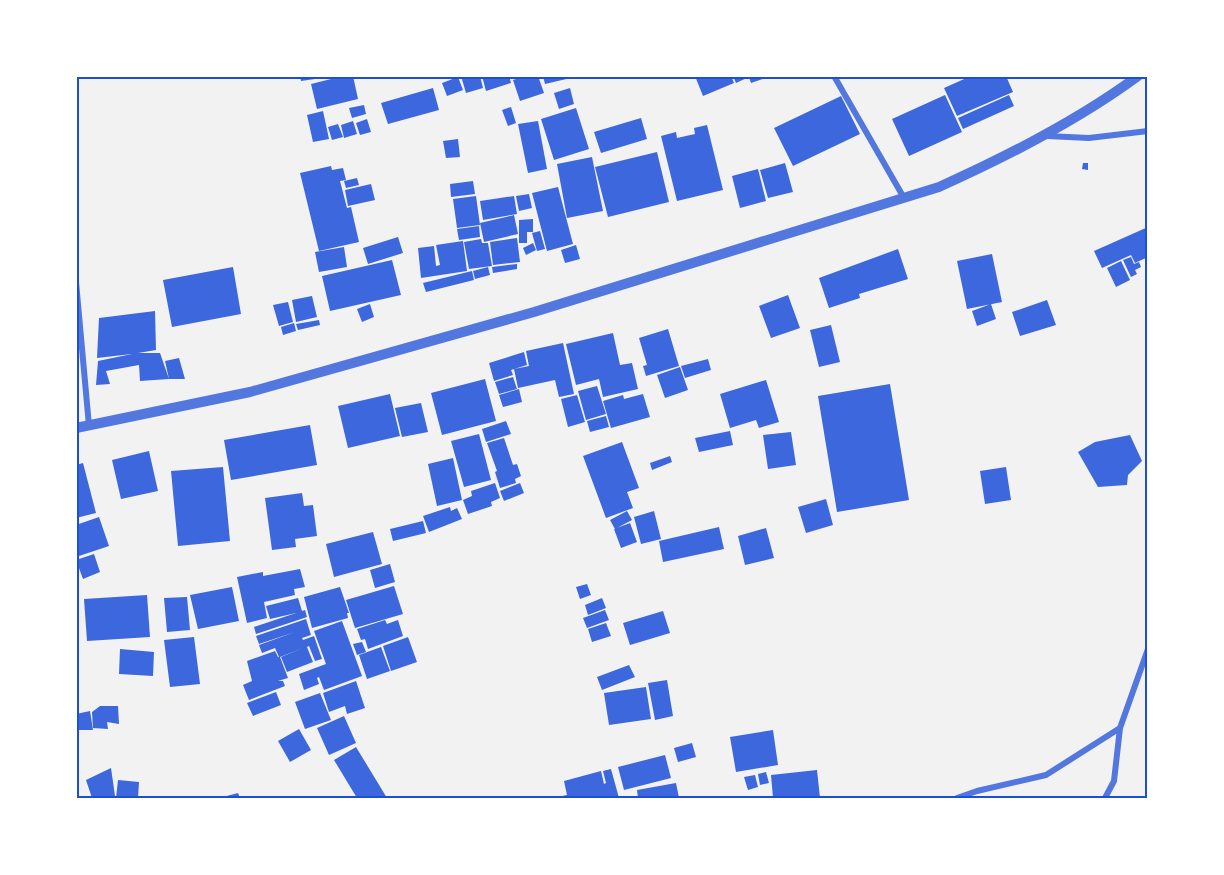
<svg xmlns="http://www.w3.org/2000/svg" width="1224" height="875" viewBox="0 0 1224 875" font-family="'Exo 2',sans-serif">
<rect width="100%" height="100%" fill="#f2f2f2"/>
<!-- building -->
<path fill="#3d67dc" d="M300,76h22v2l-21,3z
M343,76h10l5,23 -41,10 -6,-25z
M461,76h19l3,12 -17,5z
M482,76h27l2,7 -25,8z
M525,76h13l6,17 -24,8 -7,-21z
M543,76h32v1l-30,7z
M695,76h36l3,7 -31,13z
M733,76h35v1l-17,6 -2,-6 -13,6z
M971,76h35l7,16 -56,24 -13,-28z
M458,77l5,13 -16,6 -5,-13z
M433,88l6,22 -51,14 -7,-21z
M570,88l4,16 -15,5 -5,-16z
M945,95l17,37 -53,24 -17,-37z
M1009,95l5,11 -51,23 -5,-11z
M841,96l19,38 -67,32 -19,-38z
M364,105l2,9 -14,4 -3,-10z
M511,107l5,16 -8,3 -6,-16z
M576,108l13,41 -35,11 -13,-41z
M323,111l6,28 -16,3 -6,-27z
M641,118l6,21 -46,14 -7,-21z
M367,119l4,13 -11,3 -4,-12z
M353,121l4,13 -13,4 -3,-13z
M538,121l9,48 -19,4 -10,-49z
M338,124l5,13 -11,3 -4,-13z
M707,125l16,65 -46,11 -16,-65 15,-4 1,6 18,-4 -1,-6z
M458,139l2,18 -14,1 -3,-17z
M657,152l12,50 -61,15 -13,-50z
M592,157l11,54 -36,7 -10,-54z
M785,163l8,29 -25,6 -8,-28z
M1083,163h5v7l-6,-1z
M331,166l1,4 11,-2 3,12 -6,1 7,27 4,-1 8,35 -40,9 -19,-78z
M758,169l8,32 -26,7 -8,-32z
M357,178l2,7 -13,3 -2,-7z
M473,181l2,13 -24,3 -1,-13z
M371,184l4,16 -27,6 -3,-16z
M558,187l15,57 -26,7 -15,-58z
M529,194l3,14 -13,3 -3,-15z
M476,196l4,29 -23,3 -4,-29z
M514,196l3,18 -34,6 -3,-19z
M514,215l4,19 -34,8 -4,-19z
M533,219v13h-6v11h-8v-23z
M479,226l1,11 -21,3 -2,-11z
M1148,227v18l-3,2 3,10 -13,6 -4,-8 -29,13 -8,-17z
M540,231l5,18 -8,2 -5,-18z
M398,237l5,16 -35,11 -5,-16z
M517,238l3,24 -27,3 -3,-23z
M481,239l1,4h6l4,23 -23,3 -5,-27z
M463,241l4,30 -46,7 -3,-30 16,-2 2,20 4,-1 -4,-20z
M533,243l3,7 -10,5 -3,-7z
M576,245l4,14 -15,4 -4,-13z
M344,247l3,20 -28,5 -4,-20z
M898,249l10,30 -49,15 1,4 -31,10 -10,-30z
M992,254l10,48 -35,7 -10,-48z
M1131,257l3,7 5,-2 2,5 -6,3 2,4 -6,3 -8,-17z
M392,260l9,35 -71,16 -8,-35z
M1121,261l9,19 -14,7 -9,-19z
M517,264v5l-24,4 -1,-6z
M233,267l8,47 -69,13 -9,-47z
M488,267l2,8 -15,4 -2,-8z
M472,271l2,9 -48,12 -3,-9z
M788,295l12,33 -29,10 -12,-32z
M312,296l5,21 -21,5 -4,-22z
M1047,300l9,25 -36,11 -8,-24z
M288,302l5,20 -14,4 -6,-21z
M370,304l4,13 -12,5 -5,-13z
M991,304l5,15 -19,7 -5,-15z
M155,311l1,39 -18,3h22l9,26 -29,2 -1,-16 -33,6 4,13 -14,1 2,-24 34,-7 -35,4 2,-40z
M319,320l1,5 -22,5 -2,-6z
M294,323l2,8 -13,4 -2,-8z
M831,325l9,37 -21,5 -9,-37z
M668,329l11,37 -33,10 -3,-10 4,-1 -8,-27z
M613,333l7,32 12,-2 6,26 -35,8 -4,-18 -23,6 -10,-41z
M563,343l11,51 -15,3 -4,-17 -37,8 -4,-19 15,-3 -3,-15z
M524,352l3,13 -16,5 2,5 -19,6 -5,-18z
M179,358l6,21h-16l-4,-18z
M708,359l3,11 -26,8 -4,-12z
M680,367l8,23 -23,8 -8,-23z
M513,377l4,12 -18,5 -4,-12z
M485,379l11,42 -54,14 -11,-42z
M766,380l13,42 -20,6 -3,-8 -26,8 -10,-34z
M890,384l19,116 -72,12 -19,-116z
M597,386l9,28 -20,6 -8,-29z
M519,389l3,13 -19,5 -4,-12z
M390,394l10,42 -52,12 -10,-42z
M643,394l7,23 -39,11 -8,-27 20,-6 1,4z
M577,395l8,27 -17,5 -7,-28z
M421,403l7,29 -26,5 -7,-29z
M606,416l3,11 -19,5 -3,-11z
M506,421l5,13 -25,8 -4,-13z
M310,425l7,40 -86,15 -7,-40z
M730,431l3,14 -34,7 -4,-14z
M791,432l5,33 -28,4 -5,-34z
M479,434l12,46 -27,7 -13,-46z
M1130,435l12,26 -14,14 -1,10 -29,2 -20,-35 17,-10z
M504,438l9,27 4,-1 4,12 -6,3 1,4 -16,5 -5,-16 2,-1 -10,-28z
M622,442l17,46 -12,4 6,16 -27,10 -23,-62z
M149,451l9,40 -37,8 -9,-39z
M670,456l2,6 -20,8 -2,-7z
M453,458l9,42 -25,6 -9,-42z
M83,463l13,50 -20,5v-53z
M223,467l7,74 -52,5 -7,-75z
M1006,467l5,33 -26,4 -5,-33z
M495,483l5,15 -9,4 1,4 -24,8 -5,-14 9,-4 -1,-5z
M520,483l4,10 -20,8 -4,-10z
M302,493l2,13 9,-1 4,31 -22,3 1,8 -24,3 -7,-52z
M826,499l7,26 -27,8 -8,-26z
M450,507l1,4 6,-3 5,11 -33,13 -6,-16z
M627,511l5,9 -17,9 -5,-9z
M654,511l7,28 -20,5 -7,-27z
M99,517l10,29 -33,11v-32z
M423,521l3,12 -33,8 -3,-12z
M630,523l7,19 -16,6 -7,-19z
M719,527l5,22 -61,13 -4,-21z
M766,528l8,30 -29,7 -7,-29z
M373,532l9,32 -48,13 -8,-33z
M94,554l6,18 -17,7 -7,-19z
M390,564l5,18 -20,6 -5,-18z
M300,569l5,18 -11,2 1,6 -31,7 3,16 -20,5 -10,-46 26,-5v4z
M587,584l4,11 -11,4 -4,-12z
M394,586l9,28 -48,14 -9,-28z
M232,587l7,34 -41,8 -8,-34z
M340,587l9,26h-2l1,5 -36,10 -8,-31z
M147,595l3,42 -63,4 -3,-42z
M187,597l3,33 -23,2 -3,-34z
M298,598l4,13 3,-1 2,7 -51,17 -2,-7 42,-14 -26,6 -4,-13z
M602,598l4,10 -18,7 -3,-10z
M605,610l4,10 -22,8 -4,-10z
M663,611l7,22 -40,12 -7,-22z
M306,619l5,16 -9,3 1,2 11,-4 8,23 -7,2 -6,-15 -2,1 6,15 -26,10 -6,-15 22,-9 -23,9 8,21 -10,3h5l2,5 -36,14 -6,-15 9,-4 -5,-20 28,-10 3,6h1l-4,-9 -13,5 -3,-8 36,-13 -36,12 -3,-8z
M385,620l2,4 11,-4 5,16 -35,13 -3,-10 -4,1 -4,-11z
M342,621l20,55 -38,14 -5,-13 -2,1 2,6 -15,6 -5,-16 27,-10 -12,-33z
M606,623l5,13 -19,6 -4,-13z
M194,637l6,47 -30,3 -6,-47z
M408,637l9,25 -26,9 -8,-25z
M362,642l4,10 -9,3 -4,-11z
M381,647l9,24 -23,8 -8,-24z
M120,649l34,3 -1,24 -34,-2z
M629,665l6,12 -33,13 -5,-13z
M667,680l6,36 -18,4 -7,-37z
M356,681l9,27 -18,6 -2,-8 -16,6 -6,-19z
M646,687l5,32 -42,6 -5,-32z
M276,692l5,13 -28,11 -6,-13z
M320,693l11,27 -26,9 -10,-27z
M100,706h18l1,18 -12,-2 1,7 -15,-1 -1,-16z
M90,711l3,19h-17v-16z
M344,716l12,27 -27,12 -12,-27z
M299,729l12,21 -21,12 -12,-21z
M773,730l5,35 -42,7 -6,-35z
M692,743l4,14 -18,5 -4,-14z
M356,747l31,51h-30l-23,-38z
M665,755l6,23 -47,12 -6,-23z
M111,768l4,28 -23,2 -6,-18z
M611,769l8,29h-56l-1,-2 5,-1 -3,-14 37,-10 3,13 2,-1 -3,-12z
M817,770l3,28h-47l-2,-23z
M766,772l3,11 -9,2 -2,-11z
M755,775l3,12 -10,3 -4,-13z
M118,780l21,2 -1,16h-22z
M676,783l3,15h-41l-1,-8z
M238,793l2,5h-21z"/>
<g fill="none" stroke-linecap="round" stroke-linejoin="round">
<!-- minor -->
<path stroke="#5277de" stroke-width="6" d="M834,76l70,122
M1047,136l42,2 59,-7
M76,282l13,144
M957,798l20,-7 69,-16 74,-47
M1105,798l9,-17 6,-53 28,-79"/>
<!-- tertiary -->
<path stroke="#5277de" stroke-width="10" d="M76,428l174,-36 284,-80 405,-125c69,-31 138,-66 199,-111"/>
</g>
<!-- border -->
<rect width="1224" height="875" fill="none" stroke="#ffffff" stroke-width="156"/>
<rect x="78" y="78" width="1068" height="719" fill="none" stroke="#1d4ed8" stroke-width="2"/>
</svg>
